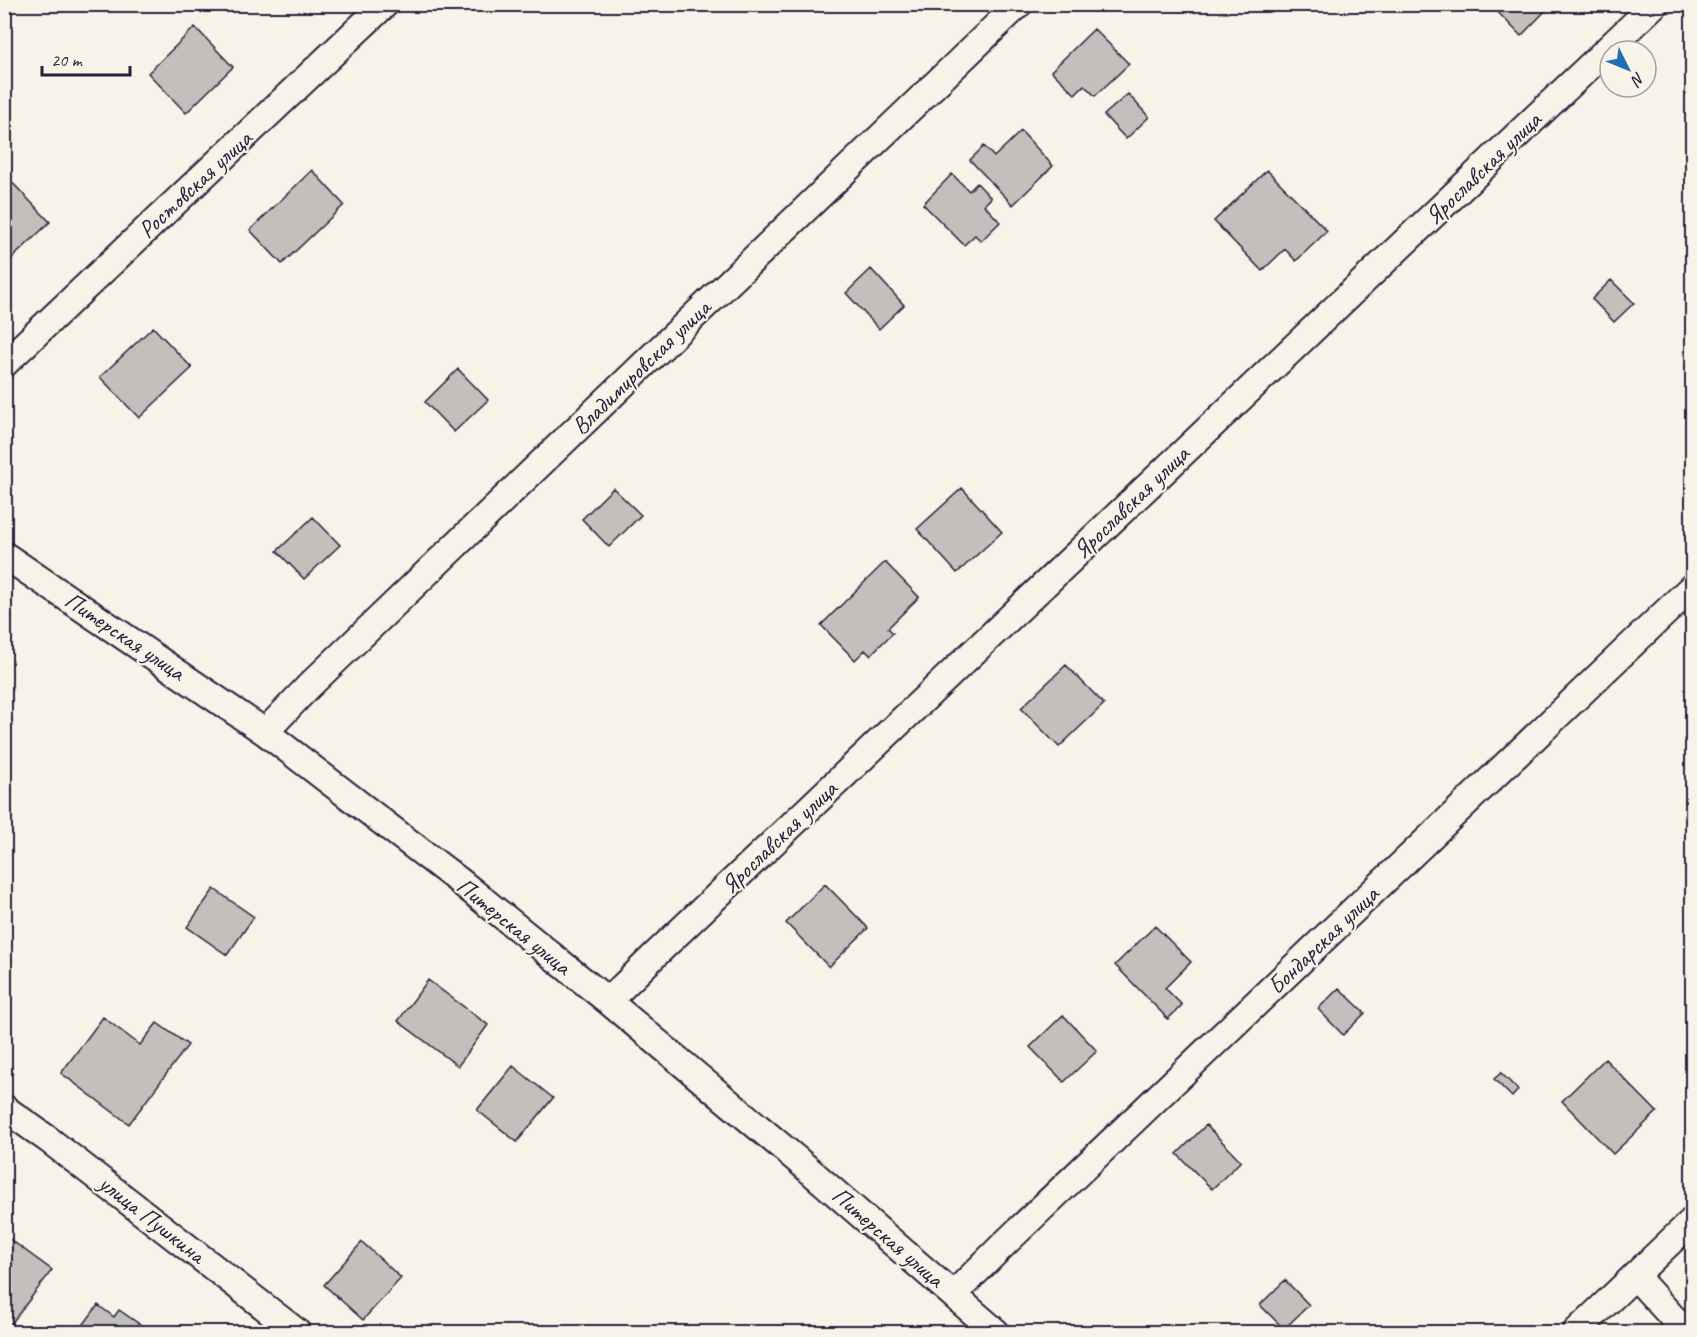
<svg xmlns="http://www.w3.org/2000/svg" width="1697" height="1337" viewBox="0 0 1697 1337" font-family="Caveat,sans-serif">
<rect width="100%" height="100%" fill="#f7f3e8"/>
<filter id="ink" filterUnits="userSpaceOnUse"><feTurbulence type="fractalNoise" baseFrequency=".0167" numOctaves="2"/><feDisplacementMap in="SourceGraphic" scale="12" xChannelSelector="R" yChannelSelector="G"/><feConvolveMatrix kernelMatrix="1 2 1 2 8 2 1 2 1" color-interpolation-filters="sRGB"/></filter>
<g filter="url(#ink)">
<!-- building -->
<path fill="#c2bfbd" stroke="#22223b" stroke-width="1.5" d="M1490,4h62l-31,32z
M195,27l38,40 -47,46 -38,-40z
M1094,29l35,35 -34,32 -11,-11 -9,9 -24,-23z
M1128,94l21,23 -23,22 -22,-24z
M1021,131l32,35 -40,39 -43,-45 14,-14 10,11z
M312,170l32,35 -62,59 -32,-34z
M1267,170l60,61 -31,30 -11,-12 -23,22 -48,-50z
M4,174l46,48 -46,44z
M952,174l17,17 8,-8 14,15 -7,7 16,17 -19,19 -6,-6 -11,10 -41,-41z
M871,269l33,36 -25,24 -33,-36z
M1611,280l23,23 -20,19 -22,-23z
M153,327l39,41 -53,50 -39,-41z
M458,369l30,31 -34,32 -29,-30z
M613,488l28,27 -32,32 -27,-28z
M962,488l40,44 -45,41 -40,-44z
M313,517l27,28 -36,34 -27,-28z
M885,562l34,35 -31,31 5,5 -23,22 -5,-5 -10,10 -34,-35z
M1066,665l38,39 -45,43 -38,-39z
M825,884l43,44 -39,39 -43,-44z
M214,889l40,28 -27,38 -40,-28z
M1155,926l36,36 -26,26 17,17 -14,14 -53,-54z
M428,980l60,45 -30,41 -60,-45z
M1339,988l26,25 -22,22 -25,-26z
M1063,1015l34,36 -33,31 -34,-35z
M103,1017l37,28 17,-22 31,22 -59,79 -68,-51z
M1605,1059l52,53 -44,42 -51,-53z
M513,1066l40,32 -36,44 -40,-32z
M1501,1073l17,17 -6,7 -18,-18z
M1206,1125l35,36 -29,28 -35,-35z
M4,1235l48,35 -41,54 -7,-5z
M362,1242l39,36 -38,42 -39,-35z
M1285,1280l24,25 -25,24 -24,-24z
M98,1305l16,12 5,-7 32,22h-73z"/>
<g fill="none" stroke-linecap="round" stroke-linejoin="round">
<defs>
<path id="minor" d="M4,364l381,-360
M4,555l261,177 197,151 146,118 193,162 195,169
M265,732l44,-46 710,-682
M608,1001l48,-47 999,-950
M4,1108l45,32 248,192
M1635,1276l51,56
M954,1294l47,-47 691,-660
M1576,1332l116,-111"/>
</defs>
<!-- minor casing -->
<use href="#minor" stroke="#22223b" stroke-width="30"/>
<!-- minor -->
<use href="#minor" stroke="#f7f3e8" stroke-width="26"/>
</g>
</g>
<g text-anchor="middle" stroke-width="4.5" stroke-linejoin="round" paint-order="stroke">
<!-- street labels -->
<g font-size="24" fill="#22223b" stroke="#f7f3e8">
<text transform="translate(1483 168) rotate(-44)" y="8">Ярославская улица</text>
<text transform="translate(195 184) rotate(-43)" y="8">Ростовская улица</text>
<text transform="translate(641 367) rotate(-44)" y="8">Владимировская улица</text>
<text transform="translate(1131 502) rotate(-44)" y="8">Ярославская улица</text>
<text transform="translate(125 636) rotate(34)" y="8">Питерская улица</text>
<text transform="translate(779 837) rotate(-44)" y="8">Ярославская улица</text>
<text transform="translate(514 926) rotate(39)" y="8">Питерская улица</text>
<text transform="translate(1323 940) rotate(-44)" y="8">Бондарская улица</text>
<text transform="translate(152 1219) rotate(38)" y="8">улица Пушкина</text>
<text transform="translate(888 1237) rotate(41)" y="8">Питерская улица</text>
</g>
</g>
<!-- margin -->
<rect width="1697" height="1337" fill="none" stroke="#f7f3e8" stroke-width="24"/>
<rect x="12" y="12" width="1673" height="1313" fill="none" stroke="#22223b" stroke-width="2" filter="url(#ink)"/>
<!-- north arrow -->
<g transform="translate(1628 69) rotate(133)"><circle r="28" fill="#f7f3e8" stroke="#a29fa3" stroke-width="1.5"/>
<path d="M0-4.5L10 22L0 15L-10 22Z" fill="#1f6fb2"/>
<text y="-9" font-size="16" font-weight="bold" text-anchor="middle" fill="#22223b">N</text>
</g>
<!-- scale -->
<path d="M42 66v9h88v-9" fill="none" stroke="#22223b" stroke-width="3"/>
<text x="51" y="66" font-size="18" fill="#22223b" stroke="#f7f3e8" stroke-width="4.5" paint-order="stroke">20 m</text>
</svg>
